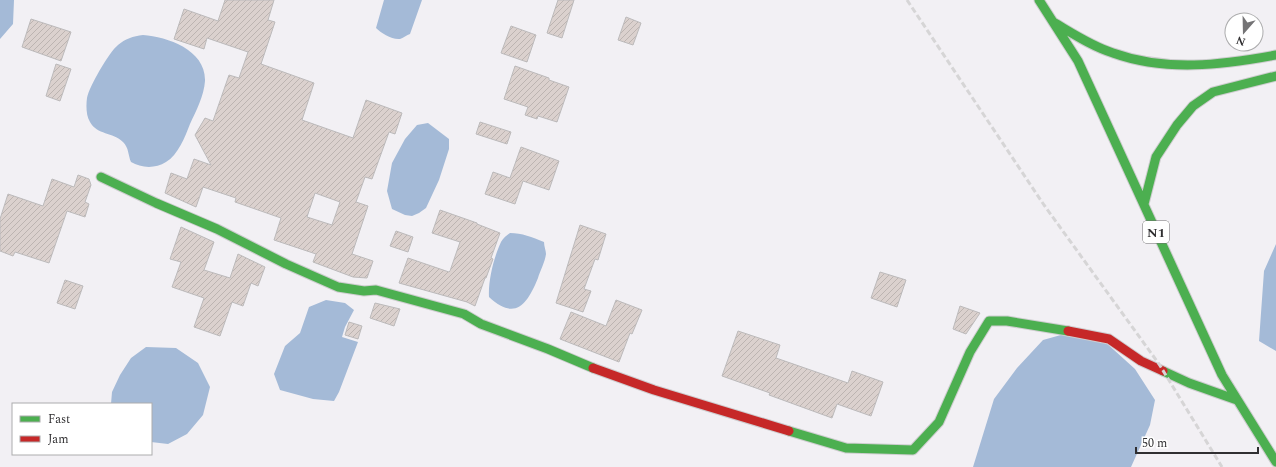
<svg xmlns="http://www.w3.org/2000/svg" width="1276" height="467" viewBox="0 0 1276 467" font-family="Spectral,serif">
<defs>
<pattern id="building-hatch" width="6" height="6" patternUnits="userSpaceOnUse"><rect width="6" height="6" fill="#dbd1ce"/><path d="M-1 1l2-2M0 6l6-6M5 7l2-2" fill="none" stroke="#bcb4b1"/></pattern>
</defs>
<rect width="100%" height="100%" fill="#f2f0f4"/>
<!-- water -->
<path fill="#a4bad7" d="M0,0h14l-1,24 -13,15z
M384,0h38l-12,34c-3,1 -7,4 -10,5 -8,1 -19,-6 -24,-11z
M143,35c25,2 63,15 62,46 -1,15 -9,30 -15,43 -5,13 -12,31 -24,38 -11,7 -25,6 -35,0 -3,-7 -2,-14 -8,-20 -10,-10 -26,-7 -33,-20 -4,-6 -4,-17 -3,-24 2,-11 22,-46 31,-53 7,-6 15,-9 25,-10z
M428,123l21,16v10l-10,31 -13,28 -7,5 -7,3 -7,-1 -13,-6 -5,-18 5,-28 13,-24 12,-14z
M510,233c12,0 22,4 34,9 0,4 2,9 2,12 -1,8 -6,17 -8,24 -11,27 -23,43 -49,19 -1,-17 5,-40 12,-55 2,-4 6,-7 9,-9z
M1276,244v107l-17,-10 5,-70z
M326,300l19,3 9,7 -9,17 -3,10 16,5 -19,50 -5,9 -21,-2 -33,-9 -6,-16 11,-28 15,-13 9,-26z
M1068,333l35,7 32,29 20,31 -5,25 -19,42h-158l21,-68 23,-31 26,-28z
M146,347l30,1 22,15 12,24 -7,28 -16,19 -19,10 -17,-2v-38h-40l1,-12 8,-17 11,-17z"/>
<!-- building -->
<path fill="url(#building-hatch)" stroke="#bcbabb" fill-rule="evenodd" d="M225,0h49l-6,20 7,2 -14,42 53,19 -12,37 51,18 13,-38 36,13 -7,21 -6,-2 -17,47 -7,-2 -9,25 12,4 -16,48 21,7 -6,17 -14,-1 -40,-15 3,-8 -42,-14 7,-22 -46,-16 1,-4 -33,-11 -7,20 -31,-14 6,-20 16,6 7,-20 17,6 -16,-30 10,-17 8,3 16,-46 10,3 9,-26 -41,-14 -3,11 -30,-10 10,-30 34,12zM315,193l25,9 -8,23 -25,-8z
M558,0h16l-12,38 -15,-5z
M626,17l15,6 -8,22 -15,-5z
M31,19l40,13 -10,29 -39,-14z
M511,26l25,9 -9,27 -26,-9z
M56,64l15,5 -11,32 -14,-5z
M515,66l34,12v2l20,7 -12,35 -19,-6 -1,3 -12,-4 3,-8 -24,-8z
M480,122l31,10 -4,12 -31,-10z
M521,147l38,14 -10,29 -26,-9 -8,23 -30,-10 8,-22 17,6z
M78,175l11,4 2,6 -6,17 4,2 -4,13 -18,-6 -18,52 -34,-11 -2,4 -13,-5v-32l8,-25 35,12 9,-27 22,8z
M440,210l37,13v1l23,9 -9,25 2,1 -7,19h-1l-10,28 -8,-4 -68,-19 9,-25 41,14 1,-1 10,-29 -28,-9z
M580,225l26,9 -8,26 -3,-1 -11,30 7,2 -8,21 -27,-9z
M181,227l33,15 -10,28 26,8 8,-24 27,13 -7,19 -7,-3 -8,23 -11,-4 -12,34 -26,-9 10,-29 -32,-11 9,-25 -11,-3z
M396,231l17,6 -5,15 -18,-6z
M880,272l26,8 -9,27 -26,-9z
M65,280l18,6 -8,23 -18,-6z
M616,300l26,10 -10,24 -2,-1 -11,29 -59,-23 11,-27 35,14z
M375,303l25,6 -6,17 -24,-8z
M960,306l20,7 -14,21 -13,-5z
M349,322l13,4 -4,13 -13,-4z
M738,331l42,14 -4,13 72,25 4,-12 31,11 -12,34 -34,-12 -5,14 -63,-23 1,-2 -48,-17z"/>
<g fill="none" stroke-linecap="round" stroke-linejoin="round">
<defs>
<path id="fast" d="M1039,0l39,61 144,314 54,87
M1053,22c19,11 38,24 60,31 53,19 109,12 163,2
M101,177l55,26 61,26 69,35 52,23 26,4 12,-1 88,24 17,10 67,25 45,19
M1144,204l12,-47 21,-32 16,-19 20,-14 63,-16
M1163,371l26,12 48,17
M789,431l57,17 67,2 26,-28 31,-70 19,-31h18l61,10"/>
<path id="jam" d="M1068,331l41,8 32,22 22,10
M593,368l61,22 135,41"/>
</defs>
<!-- fast casing -->
<use href="#fast" stroke="#cecdcf" stroke-width="11"/>
<!-- jam casing -->
<use href="#jam" stroke="#cecdcf" stroke-width="11"/>
<!-- fast -->
<use href="#fast" stroke="#4caf50" stroke-width="9"/>
<!-- jam -->
<use href="#jam" stroke="#c62828" stroke-width="9"/>
<!-- rail -->
<path stroke="#d6d5d6" stroke-width="3" stroke-dasharray="6 3" stroke-linecap="butt" d="M907,0l137,205 115,159 63,103"/>
</g>
<g text-anchor="middle" stroke-width="3.5" stroke-linejoin="round" paint-order="stroke">
<!-- shield labels -->
<rect fill="#fff" stroke="#6e6d6f" stroke-width="1" x="1143" y="221" width="26" height="22" rx="3"/>
<g font-size="13" font-weight="bold" fill="#302f31">
<text x="1156" y="237">N1</text>
</g>
</g>
<!-- legend -->
<rect x="12" y="403" width="140" height="52" fill="#ffffff" stroke="#acacad"/>
<rect x="20" y="416" width="20" height="6" fill="#4caf50" stroke="#acacad"/>
<text x="48" y="423" font-size="12" fill="#302f31">Fast</text>
<rect x="20" y="436" width="20" height="6" fill="#c62828" stroke="#acacad"/>
<text x="48" y="443" font-size="12" fill="#302f31">Jam</text>
<!-- north arrow -->
<g transform="translate(1244 32) rotate(200)"><circle r="19" fill="#ffffff" stroke="#acacad"/>
<path d="M0-3L7 15L0 10L-7 15Z" fill="#747375"/>
<text y="-6" font-size="11" font-weight="bold" text-anchor="middle" fill="#302f31">N</text>
</g>
<!-- scale -->
<path d="M1136 447v6h122v-6" fill="none" stroke="#302f31" stroke-width="2"/>
<text x="1142" y="447" font-size="12" fill="#302f31" stroke="#ffffff" stroke-width="3" paint-order="stroke">50 m</text>
</svg>
